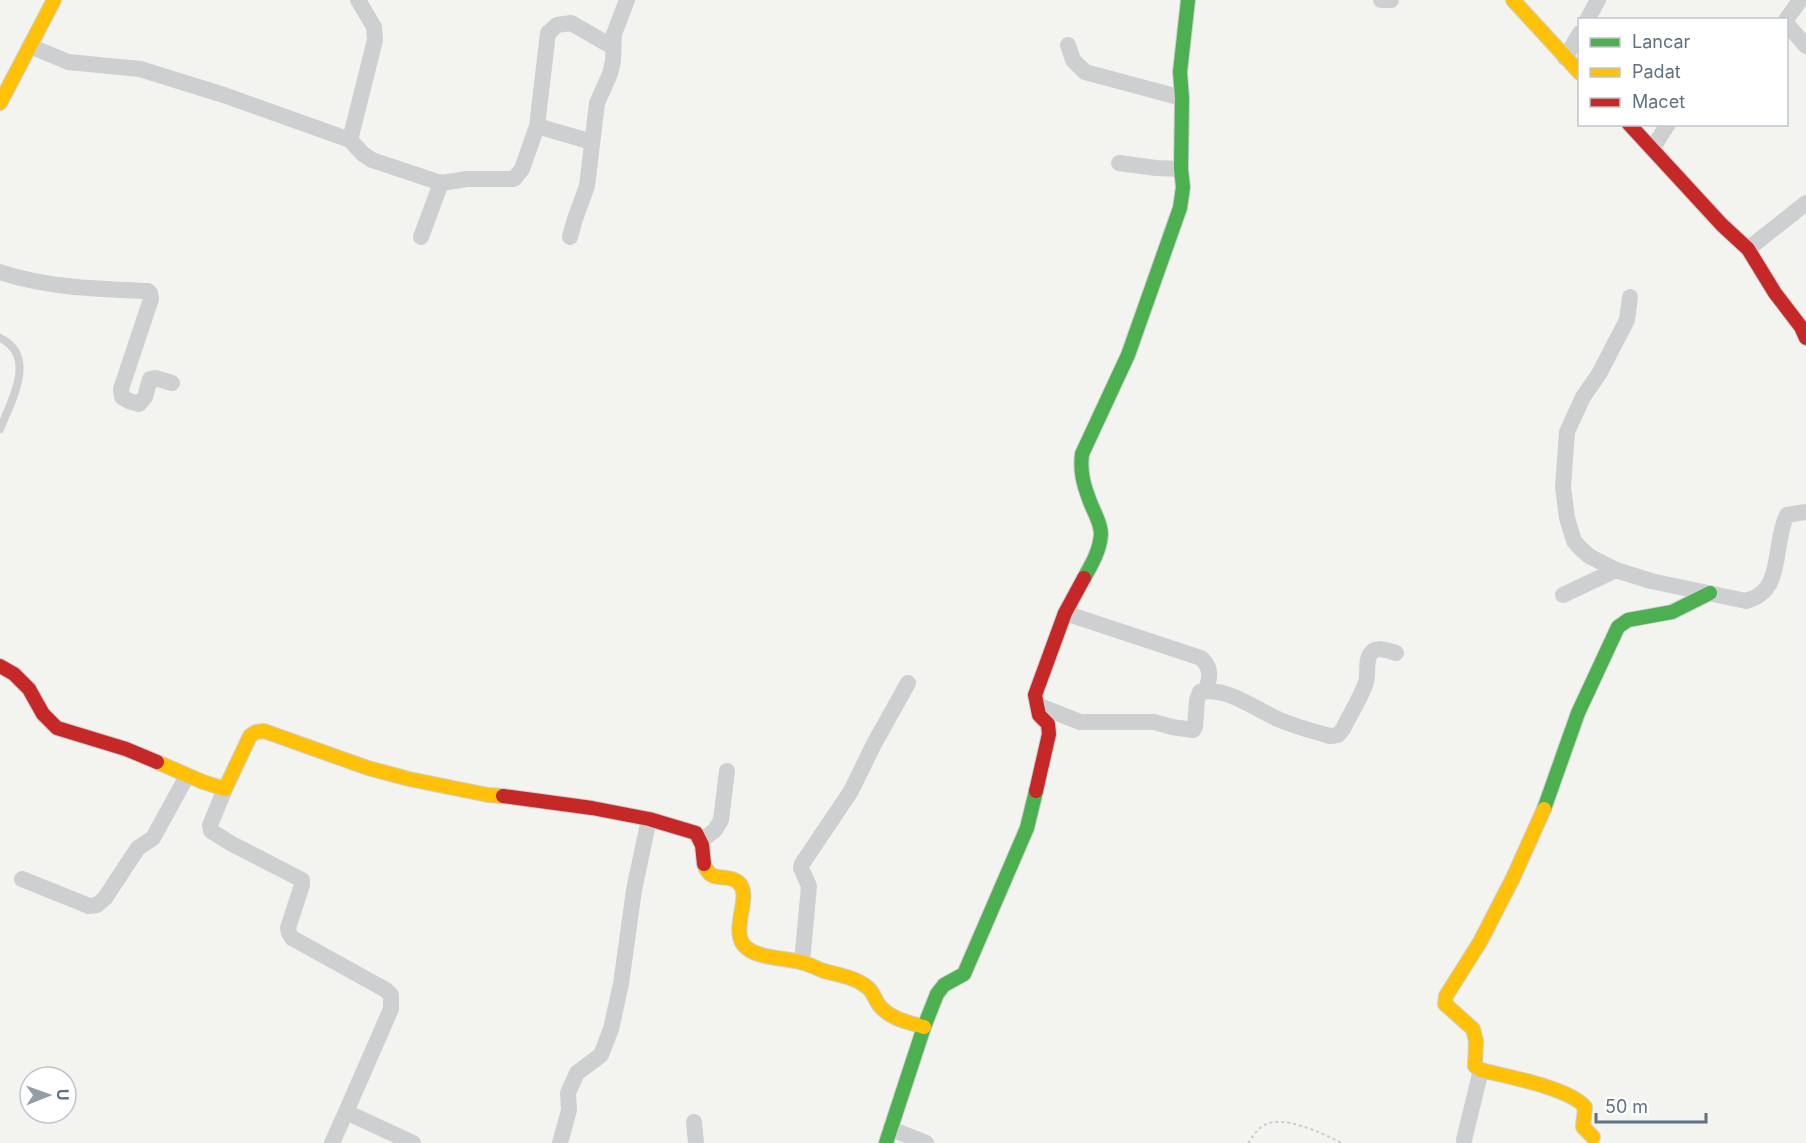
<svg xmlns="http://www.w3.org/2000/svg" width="1806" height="1143" viewBox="0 0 1806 1143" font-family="Inter,sans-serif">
<rect width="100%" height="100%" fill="#f3f3f0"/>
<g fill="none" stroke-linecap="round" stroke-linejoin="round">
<defs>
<path id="fast" d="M1084,578c8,-14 16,-28 17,-44 0,-12 -8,-23 -12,-35 -6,-16 -9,-28 -7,-45l46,-99 52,-147 3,-21 -2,-18 1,-71 -2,-26 8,-72
M1544,809l34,-96 40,-86 10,-7 44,-8 38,-19
M886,1143l38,-116 13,-33 7,-9 20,-11 63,-146 9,-37"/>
<path id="slow" d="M1513,0l67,73
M0,103l54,-103
M157,762l46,20 22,7 25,-53 6,-4 8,-1 104,37 41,11 79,16 15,1
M1544,809l-31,69 -33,64 -34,54 -1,8 28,25 3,12 -1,25 6,4c24,6 89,18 104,37l-2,20 10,10
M704,864c7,21 22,8 34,18 15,13 -7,44 5,62 11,16 46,13 64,20 6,2 11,5 17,7 14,4 31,6 43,16 6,4 8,13 12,18 11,14 29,17 45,22"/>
<path id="jam" d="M1629,124l93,101 26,24 27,44 26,34 5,11
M0,666l14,8 15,15 14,25 14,14 69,21 31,13
M1036,791l13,-57 -1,-10 -9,-9 -4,-20 30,-82 19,-35
M503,796l89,12 57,11 47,14 6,12 2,19"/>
</defs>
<!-- fast casing -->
<use href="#fast" stroke="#ced0d0" stroke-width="16"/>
<!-- slow casing -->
<use href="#slow" stroke="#ced0d0" stroke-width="16"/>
<!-- jam casing -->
<use href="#jam" stroke="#ced0d0" stroke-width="16"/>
<!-- path -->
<path stroke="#ccc" stroke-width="2" stroke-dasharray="3 3" stroke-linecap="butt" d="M1248,1143c4,-5 7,-11 12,-15 19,-17 63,6 82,15"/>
<!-- lane -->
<path stroke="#cecfd0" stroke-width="8" d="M0,338c38,18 11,63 0,91"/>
<!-- street -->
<path stroke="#cecfd0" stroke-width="16" d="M1381,0h10
M1587,20l11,-20
M1786,20l14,-20
M1786,23l20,23
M1068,45l5,15 12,12 97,26
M30,46l38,16 72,7 84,26 126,45 25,-100 -1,-13 -16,-27
M1565,58l15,-25
M537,126l11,-93 9,-8 14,-2 42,24
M350,140l13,14 9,6 69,23
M1652,149l16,-25
M1119,163l37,5 25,1
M421,237l20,-54 26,-4h47l8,-10 15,-43 55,16
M570,237l5,-18 12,-33 10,-83 13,-29 3,-13 1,-27 13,-34
M1748,249l58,-46
M0,272c48,16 98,17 148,19l2,2 1,6 -30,90 1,8 7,4 10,3 6,-7 5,-18 5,-1 17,5
M1630,297l-3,23 -28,54 -16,23 -16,35 -4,55 4,31 7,23 6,7 9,8 27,14 35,11 95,20c4,-2 10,-3 13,-6 22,-13 16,-58 28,-80l19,-3
M1563,595l53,-25
M1065,613l136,45c11,10 9,19 5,33
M1037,705l43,17h74l18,5 21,3 2,-3 2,-27 3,-8c29,-5 54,17 80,28 16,7 33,11 50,16l8,-1 5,-6c7,-15 18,-31 23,-47 3,-9 -2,-24 7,-31 6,-4 17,0 23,2
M225,789l-15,36 1,6 21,13 70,36v5l-14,43 1,5 3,5 94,52 5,5v14l-45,103
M701,841l14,-11 6,-10 6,-49
M22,879l67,27 8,-1 8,-7 33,-50 15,-10 34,-62
M802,962l7,-76 -8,-18 1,-4 49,-73 23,-47 34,-61
M694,1122l2,21
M891,1129l35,14
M1464,1140l17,-70
M332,1143l14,-31 67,31
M560,1143l9,-33 -1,-17 9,-20 24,-18 10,-26 10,-45 13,-94 15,-71"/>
<!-- fast -->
<use href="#fast" stroke="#4caf50" stroke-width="14"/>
<!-- slow -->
<use href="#slow" stroke="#ffc107" stroke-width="14"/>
<!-- jam -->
<use href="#jam" stroke="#c62828" stroke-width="14"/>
</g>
<!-- legend -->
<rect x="1578" y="18" width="210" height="108" fill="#ffffff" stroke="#bfc6cd" stroke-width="1.5"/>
<rect x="1590" y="38" width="30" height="9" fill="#4caf50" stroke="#bfc6cd" stroke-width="1.5"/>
<text x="1632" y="48" font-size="18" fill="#607183">Lancar</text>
<rect x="1590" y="68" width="30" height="9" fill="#ffc107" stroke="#bfc6cd" stroke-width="1.5"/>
<text x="1632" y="78" font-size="18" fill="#607183">Padat</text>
<rect x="1590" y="98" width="30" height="9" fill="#c62828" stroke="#bfc6cd" stroke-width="1.5"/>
<text x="1632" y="108" font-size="18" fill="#607183">Macet</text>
<!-- north arrow -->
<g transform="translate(48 1095) rotate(89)"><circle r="28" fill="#ffffff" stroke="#bfc6cd" stroke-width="1.5"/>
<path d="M0-4.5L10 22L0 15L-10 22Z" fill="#939ea9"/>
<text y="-9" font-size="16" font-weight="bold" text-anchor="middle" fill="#607183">U</text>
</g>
<!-- scale -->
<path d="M1596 1113v9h110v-9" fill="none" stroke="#607183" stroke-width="3"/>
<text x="1605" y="1113" font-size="18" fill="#607183" stroke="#ffffff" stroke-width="4.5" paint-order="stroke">50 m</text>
</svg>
